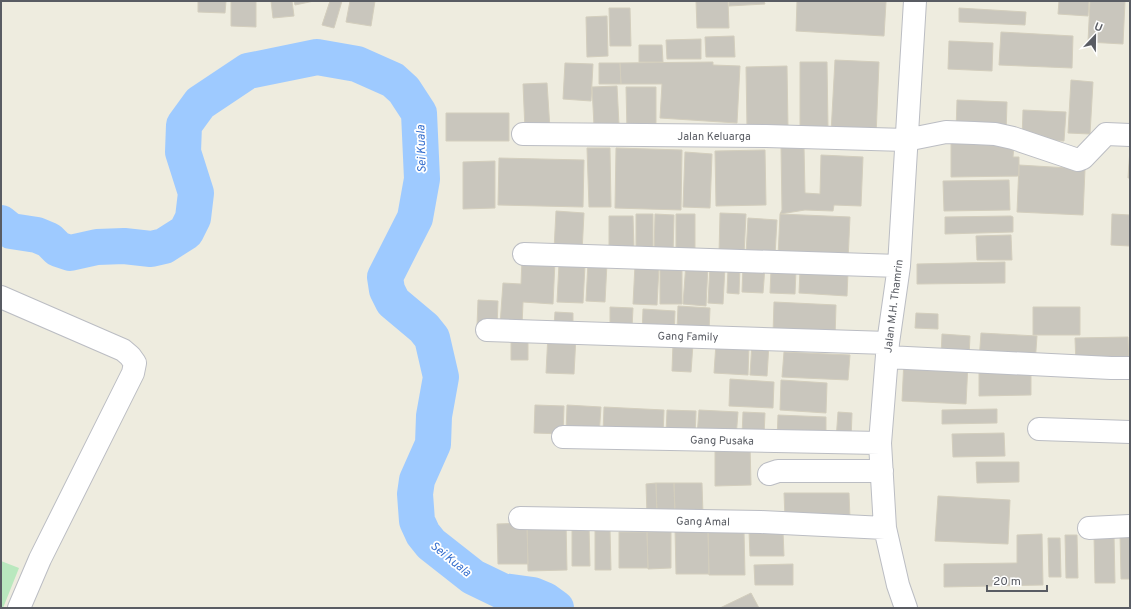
<svg xmlns="http://www.w3.org/2000/svg" width="1131" height="609" viewBox="0 0 1131 609" font-family="Overpass,sans-serif">
<rect width="100%" height="100%" fill="#eeecdf"/>
<!-- green -->
<path fill="#b9e8be" d="M1,561l18,7 -16,40h-2z"/>
<g fill="none" stroke-linecap="round" stroke-linejoin="round">
<!-- river -->
<path stroke="#9ecaff" stroke-width="36" d="M1,223l10,8 26,4 12,5 9,9 12,4 27,-6 27,-1 27,3 13,-3 22,-14 7,-14 3,-25 -13,-41 1,-27 16,-22 48,-32 69,-14 40,7 36,16 11,10 15,23 3,66 -7,39 -30,59 2,13 6,12 31,26 8,10 9,39 -7,39 -1,28 -16,36 -2,14 2,27 6,13 8,10 42,33 29,14 31,4 12,5 11,8"/>
</g>
<!-- building -->
<path fill="#c9c6bd" stroke="#d3cebd" d="M198,1h28l-1,12 -27,-1z
M231,1h25v26l-25,-1z
M271,1h21l2,15 -21,2z
M294,1h20l-19,4z
M330,1h12l-8,27 -12,-3z
M350,1h25l-4,25 -25,-4z
M696,1h32l1,27h-32z
M729,1h35l1,3 -36,2z
M797,1l89,1 -2,34 -88,-5z
M1059,1h30l-1,15 -30,-2z
M1090,1h35l-2,43 -35,-2z
M609,8h21l1,38h-21z
M959,8l67,4 -1,13 -66,-3z
M607,16l1,40 -21,1 -1,-40z
M1001,32l72,4 -1,32 -73,-3z
M734,36l1,21h-29l-1,-20z
M701,39v20h-34l-1,-19z
M949,41l44,2 -1,28 -44,-2z
M639,45h23l1,17h-24z
M835,60l44,2 -3,74 -45,-3z
M713,62v3l27,1 -3,57 -77,-5 2,-34h-41l-1,-21z
M800,62h27l1,66h-28z
M565,63l28,1 -2,37 -28,-2z
M599,63h21l1,21h-22z
M787,66l1,62h-41l-1,-61z
M1071,80l22,2 -3,52 -22,-1z
M547,83l3,46 -25,1 -2,-46z
M617,86l2,39 -25,1 -2,-39z
M626,87h30v45h-29z
M957,100l50,2 -1,32 -50,-3z
M1023,110l43,2 -2,29 -42,-1z
M446,113h63v28h-63z
M951,142l63,3 -1,12h6v19l-68,1z
M781,147h23l1,46 15,1 1,-39 42,2 -2,49 -27,-1 -1,6 -28,-1 -25,4 2,-4z
M587,148h23l1,59h-22z
M616,148l66,2 -1,60 -66,-2z
M1130,149v29h-2z
M765,150l1,55 -50,1 -1,-55z
M685,152l27,2 -2,54 -27,-1z
M499,158l85,2 -1,47 -85,-2z
M495,161v47l-32,1v-47z
M1019,165l66,4 -2,46 -66,-3z
M1009,180l1,30 -66,1 -1,-30z
M556,211l28,2 -2,39 -28,-2z
M720,213l26,1 -2,41 -25,-1z
M636,214h17v37l-17,1z
M655,214l19,1 -1,40h-19z
M676,214h19v41h-19z
M780,214l70,3 -2,44 -70,-4z
M1112,214l18,1v31l-19,-1z
M609,216h24l1,34h-25z
M1011,216l2,1v15l-68,2v-17z
M748,218l29,2 -2,35 -29,-1z
M1011,235l1,25h-35l-1,-24z
M522,259l33,2 -2,43 -30,-2 -1,24 -22,-1 3,-42 18,1z
M660,261h22v43h-22z
M588,262l19,1 -2,39 -19,-1z
M1005,262v21l-88,1v-20z
M686,263l22,2 -2,41 -23,-2z
M559,264l26,1 -2,38 -26,-1z
M635,265l24,2 -2,38 -24,-1z
M710,265l15,1 -2,38 -15,-1z
M740,266l-1,28 -12,-1 1,-24z
M743,266l22,1 -2,26 -21,-1z
M771,269l25,1 -1,24 -25,-1z
M800,270l48,2 -1,24 -48,-3z
M478,300l20,1 -1,26 -20,-1z
M774,302l62,3 -1,33 -62,-4z
M678,306l32,2 -1,24 -32,-1z
M610,307l23,1 -1,20 -22,-1z
M1033,307h47v28h-47z
M643,309l32,2 -1,25 -32,-2z
M555,312l18,1v14l-19,-1z
M916,313l22,1v15l-23,-1z
M981,333l56,3 -2,28 -56,-3z
M548,334l28,2 -2,38 -28,-1z
M942,334l28,2 -1,21 -28,-1z
M511,336h17v24h-17z
M1128,337l1,28 -53,1 -1,-28z
M673,343l20,1 -2,28 -19,-1z
M716,343l33,2 -1,30 -34,-2z
M752,343l17,1 -2,32 -17,-1z
M784,352l66,3 -2,25 -66,-3z
M904,359l64,4 -2,41 -64,-3z
M979,369h52v26l-52,1z
M730,379l44,3 -1,26 -44,-2z
M781,380l46,3 -1,30 -46,-3z
M535,405l29,1 -1,28 -29,-1z
M567,405l34,2 -2,29 -33,-1z
M604,407l60,3 -1,25 -60,-2z
M997,409v14l-55,1v-14z
M667,410l29,1 -1,25 -29,-2z
M699,410l39,2 -2,26 -39,-2z
M743,412l22,1 -1,23h-22z
M838,412l14,1 -1,28 -15,-1z
M778,415l48,2v24l-49,-1z
M1004,433l1,23 -52,1 -1,-23z
M715,444h35l1,41 -36,1z
M976,462h43v20l-42,1z
M656,483h18l1,32 -18,1z
M656,483l1,33h-10l-1,-32z
M674,483h28l1,32h-28z
M784,493h65l1,25 -65,1z
M938,496l72,4 -2,44 -73,-3z
M566,522l1,48 -39,1 -1,-48z
M527,523l1,41h-30l-1,-40z
M572,526h17l1,40h-18z
M708,528l1,46h-33l-1,-45z
M610,529l1,41h-16v-40z
M671,531v37l-23,1 -1,-37z
M708,531h36l1,44h-36z
M749,531h34l1,25h-34z
M619,532h28l1,36h-29z
M1120,533h10v46h-9z
M1042,534l1,51 -99,2v-23l73,-1v-28z
M1065,535h12l1,43h-12z
M1114,535l1,48h-20l-1,-47z
M1048,538h12l1,39h-12z
M793,564v21h-38l-1,-20z
M751,593l8,15h-39z"/>
<g fill="none" stroke-linecap="round" stroke-linejoin="round">
<defs>
<path id="minor" d="M523,134l243,2 140,4 40,-8 28,1 21,1 18,4 65,22 5,-2 23,-24 24,1
M524,254l375,12
M1,297l122,53 7,6 5,7 -2,10 -93,186 -21,49
M487,330l401,13
M887,357l224,11h19
M1039,429l91,3
M563,437l317,6
M769,474l9,-3h104
M520,518l241,4 124,6
M1089,528l41,-2
M906,608l-8,-23 -13,-57 -5,-85 8,-100 11,-77 16,-265"/>
</defs>
<!-- minor casing -->
<use href="#minor" stroke="#bbbdc3" stroke-width="24"/>
<!-- minor -->
<use href="#minor" stroke="#fff" stroke-width="22"/>
</g>
<g text-anchor="middle" stroke-width="3.5" stroke-linejoin="round" paint-order="stroke">
<!-- street labels -->
<g font-size="11" fill="#595c63" stroke="#fff">
<text x="714" y="140">Jalan Keluarga</text>
<text transform="translate(893 306) rotate(-83)" y="4">Jalan M.H. Thamrin</text>
<text transform="translate(688 336) rotate(1)" y="4">Gang Family</text>
<text transform="translate(722 440) rotate(1)" y="4">Gang Pusaka</text>
<text transform="translate(703 521) rotate(1)" y="4">Gang Amal</text>
</g>
<!-- water labels -->
<g font-size="12" font-style="italic" fill="#356fce" stroke="#fff">
<text transform="translate(421 149) rotate(-92)" y="4">Sei Kuala</text>
<text transform="translate(451 559) rotate(39)" y="4">Sei Kuala</text>
</g>
</g>
<!-- border -->
<rect width="1131" height="609" fill="none" stroke="#595c63" stroke-width="4"/>
<!-- north arrow -->
<g transform="translate(1095 36) rotate(22)" stroke="#ffffff" stroke-width="3" paint-order="stroke">
<path d="M0-3L7 15L0 10L-7 15Z" fill="#595c63"/>
<text y="-6" font-size="11" font-weight="bold" text-anchor="middle" fill="#595c63">U</text>
</g>
<!-- scale -->
<path d="M987 585v6h60v-6" fill="none" stroke="#595c63" stroke-width="2"/>
<text x="993" y="585" font-size="12" fill="#595c63" stroke="#ffffff" stroke-width="3" paint-order="stroke">20 m</text>
</svg>
